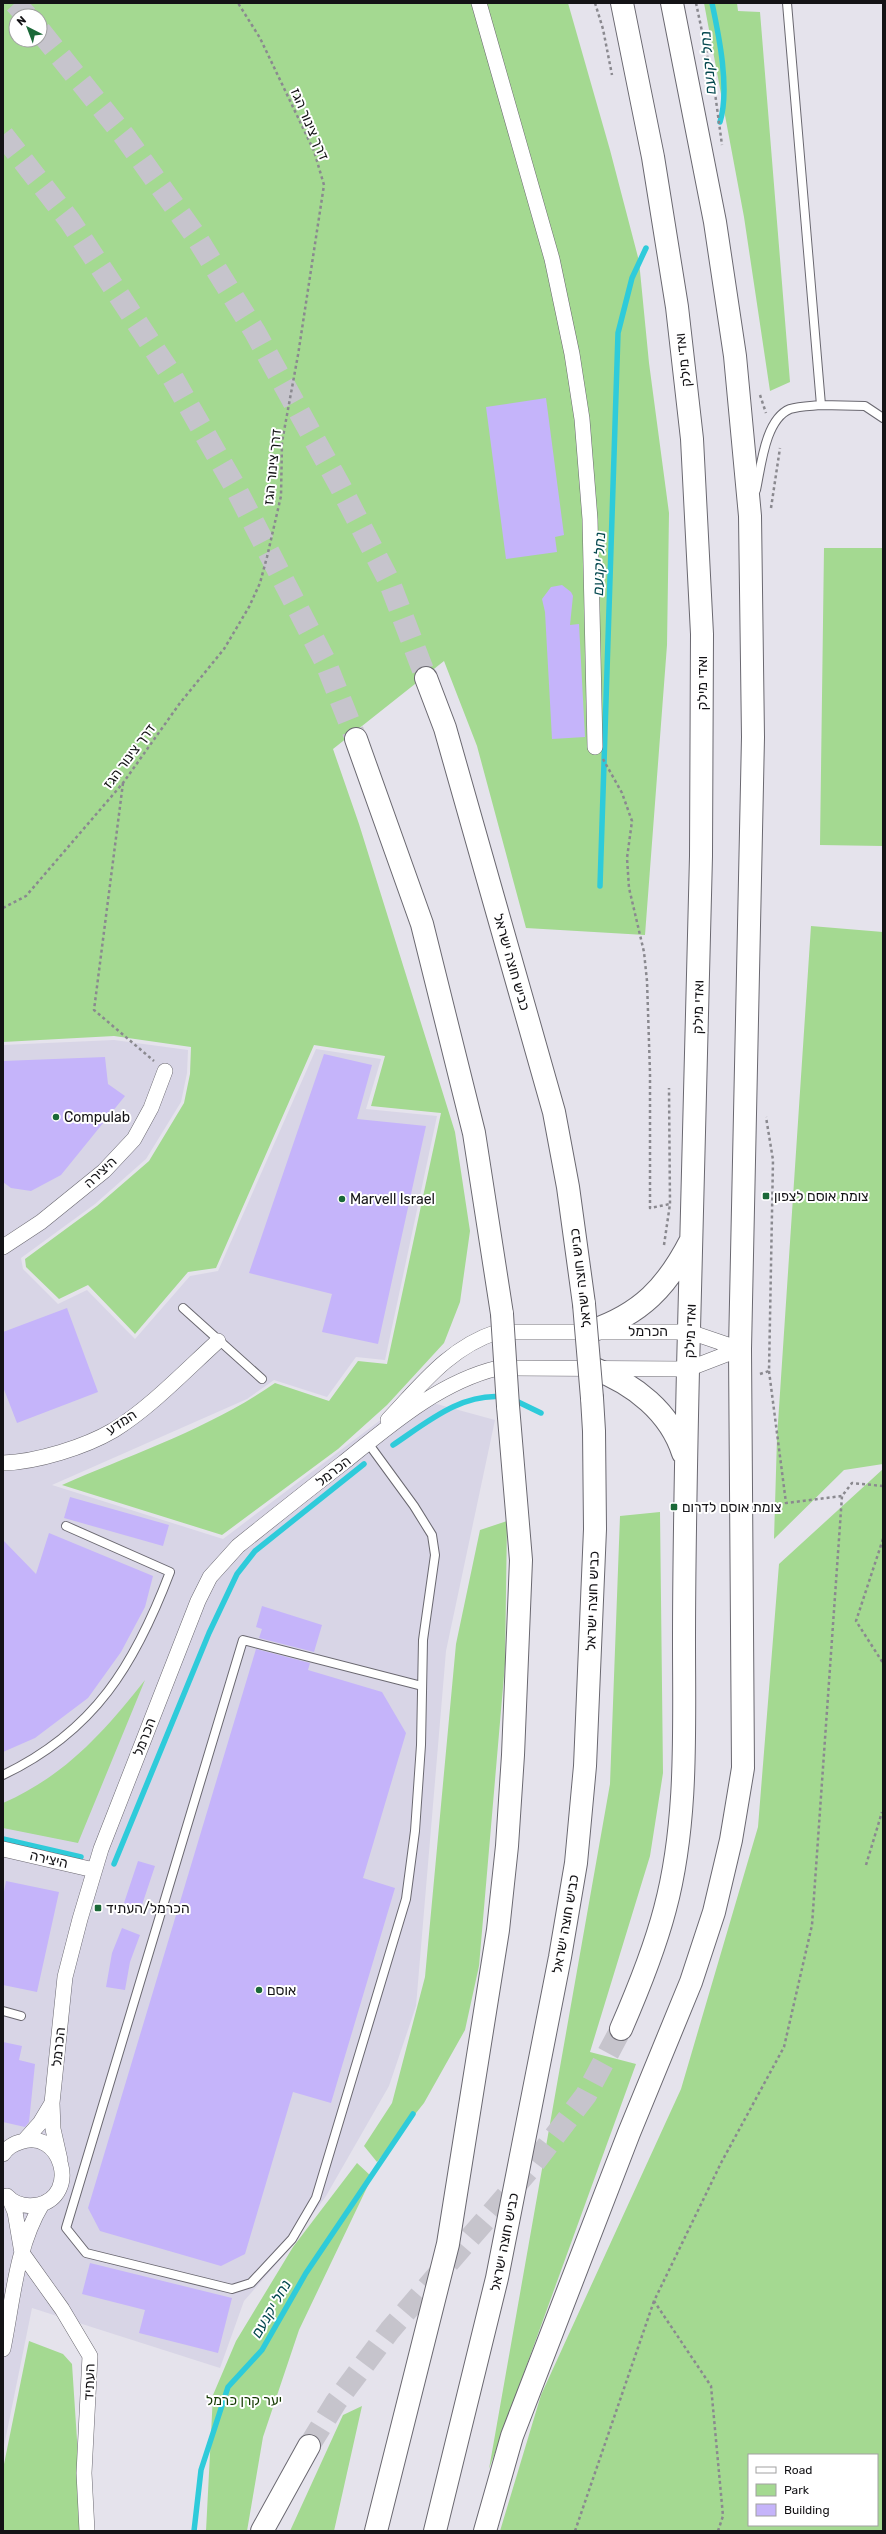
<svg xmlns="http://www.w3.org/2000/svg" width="886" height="2534" viewBox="0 0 886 2534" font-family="Rubik,'Noto Sans Hebrew',sans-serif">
<rect width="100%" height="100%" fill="#e5e3ec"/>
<!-- built -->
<path fill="#d8d5e6" d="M114,1040l74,10 -1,23 -6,29 -35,57 -51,45 -74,54 2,11 35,35 29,-14 48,49 55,-63 28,-5 98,-222 65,10 -15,50 71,7 -52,244 -29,-3 -29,40 -53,-17 -27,19 -195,86 171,54 188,-142 84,23 -49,231 -30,355 -27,80 -63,110 -48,66 -34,39 -24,67 -188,-60 -29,143v-1406z"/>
<!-- green -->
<path fill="#a4d991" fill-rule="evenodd" d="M3,3h565l42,147 29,111 10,102 20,150 -2,132 -22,290 -119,-7 -49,-182 -33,-85 -111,88 26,75 96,308 15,99 -10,71 -16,41 -57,62 -49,44 -116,86 -160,-50c71,-31 149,-57 213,-102l54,18 29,-40 29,3 54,-251 -70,-7 14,-50 -71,-11 -98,223 -28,4 -53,62 -47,-49 -29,14 -33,-32 -1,-8 72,-53 52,-45 35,-58 6,-29 1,-27 -77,-11 -111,6zM16,16h24v24h-24z
M704,3h33l1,8 22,1 30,370 -20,9 -26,-174z
M824,548h59v298l-63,-1z
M811,926l72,6v532l-39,6 -70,69 3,-101z
M883,1469v1062h-383l41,-136 140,-306 77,-262 21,-263zM749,2455h128v70h-128z
M660,1512l3,261 -13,83 -60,196 46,12 -147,405 121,-685 10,-268z
M507,1521l-2,143 -26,302 -14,64 -41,73 -47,59 -13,-16 28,-43 33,-126 31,-333 24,-114z
M145,1680l-67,163 -75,-15v-25c62,-27 101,-71 142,-123z
M357,2163l15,14 -73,153 -36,107 -16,94h-41l7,-136 23,-54 57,-94z
M29,2341l34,13 9,10 11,167h-80v-62z
M362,2406l-28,125h-44l53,-116z"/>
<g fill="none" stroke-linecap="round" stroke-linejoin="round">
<!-- stream -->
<path stroke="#2ecbda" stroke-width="5.5" d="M712,3c7,33 18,86 8,119
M600,886l18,-553 14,-55 14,-30
M512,1399l29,14
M393,1445c33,-22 69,-53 111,-48
M3,1839l78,18
M114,1864l95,-231 28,-59 18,-23 109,-87
M194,2531l7,-61 27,-83 34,-37 44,-77 107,-159"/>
</g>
<!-- building -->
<path fill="#c5b4fa" d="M546,398l18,137 -9,2 2,15 -51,7 -20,-152z
M562,585l9,7 2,4 -3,29 9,-1 6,113 -33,2 -7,-127 -3,-13 9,-12z
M324,1054l48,11 -15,54 69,7 -48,218 -56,-12 10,-38 -83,-21z
M105,1057l3,27 17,12 -64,79 -30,16 -20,-3 -8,-6v-121z
M67,1308l31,84 -81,31 -14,-36v-55z
M70,1497l99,28 -6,21 -99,-28z
M49,1533l104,43 -8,31 -24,45 -33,46 -53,40 -32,14v-212l33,34z
M262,1606l60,19 -8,27 -55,-14 3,-9 -6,-2z
M256,1649l54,14 -2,7 74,22 24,41 -43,145 32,10 -64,215 -38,-11 -48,162 -24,12 -121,-35 -12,-23z
M138,1861l17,5 -14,42 -17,-5z
M6,1881l53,11 -22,100 -34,-7v-88z
M122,1928l18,7 -10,27 -5,28 -19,-3 6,-34z
M3,2042l19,4 -3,14 16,4 -6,58 -4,5 -22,-5z
M90,2263l142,35 -14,55 -79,-20 6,-23 -63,-16z"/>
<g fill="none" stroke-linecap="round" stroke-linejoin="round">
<!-- highway-tunnel -->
<path stroke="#c6c4cc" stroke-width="22" stroke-dasharray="22 11" stroke-linecap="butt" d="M15,3l12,13
M40,31l85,106 70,98 60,97 85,154 49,95 37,97
M3,135l67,86 100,152 64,112 91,176 31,78
M309,2446l27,-44 54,-72 138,-159 58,-76 35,-66"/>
<defs>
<path id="lane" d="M787,3l34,402 44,1 18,12
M756,490c5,-23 9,-71 34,-81 9,-3 21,-3 31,-4
M183,1308l79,71
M368,1443l46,63 18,29 3,20 -12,85 -2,105 -6,86 -9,68 -90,299 -24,41 -41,44 -19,6 -146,-36 -20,-25 177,-588 179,46
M3,1775c92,-44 132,-111 167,-203l-104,-46
M3,2011l18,5"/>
<path id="street" d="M479,3l73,256 20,95 10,65 8,100 5,228
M3,1247l38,-25 63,-51 30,-32 17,-31 14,-37
M388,1420c33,-35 62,-73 109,-88h193l50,17
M3,1463c34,-1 82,-16 111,-33 36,-22 73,-61 104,-89
M3,1849l91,21
M24,2141l16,-18 12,-20
M3,2154c4,-6 10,-10 17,-12 41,-15 61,53 18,63 -12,2 -23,0 -31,-9
M60,2160l-7,-31 -1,-26 13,-126 15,-58 21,-70 97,-248 12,-24 28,-31c35,-28 70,-56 105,-83 46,-37 96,-81 155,-95l190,1 52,-20
M10,2200l5,12 7,41 40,56 28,47 -6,117 3,58
M3,2349c10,-49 13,-102 39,-145"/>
<path id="primary" d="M622,3l31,154 24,150 15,132 10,195 -1,222 -13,513
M672,3l43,219 20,134 15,160 3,221 -13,612
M591,1331c50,-17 76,-44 100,-91"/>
<path id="highway" d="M426,678l19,50 109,384 14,75 16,117
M356,739l66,185 52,209 28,181
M595,1369c39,15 75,43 88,84
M621,2029c17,-39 33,-78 44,-120 23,-86 19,-179 19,-268 0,-91 2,-181 4,-272
M262,2531l47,-85
M376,2531l72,-287 50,-314 9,-84 6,-91 8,-195 -13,-154
M435,2531l62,-253 63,-321 16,-94 9,-97 10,-237 -1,-98 -2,-33
M485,2531l27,-95 117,-303 62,-151 23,-70 17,-72 12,-72 -3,-419"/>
</defs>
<!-- lane casing -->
<use href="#lane" stroke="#6a6870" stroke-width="10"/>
<!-- street casing -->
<use href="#street" stroke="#6a6870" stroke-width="16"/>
<!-- primary casing -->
<use href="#primary" stroke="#6a6870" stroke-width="24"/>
<!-- highway casing -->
<use href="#highway" stroke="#6a6870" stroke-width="24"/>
<!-- path -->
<path stroke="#8a898f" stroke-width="2.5" stroke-dasharray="3 3" stroke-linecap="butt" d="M595,3l8,26 9,46
M696,3l19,90 7,52
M760,395l6,18
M771,508l9,-60
M603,759l19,34 10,28 -5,37 2,30 15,64 3,29 3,92v135l20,-4
M123,783l-29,227 60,51
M3,908l23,-12 97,-113 57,-80 44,-54 25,-42 11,-24 7,-26 14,-61 1,-54 16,-87 26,-170 -10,-34 -54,-113 -22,-35
M664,1245l6,-41 -1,-116
M769,1371l17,132 56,-7 10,-13 31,3
M760,1374l9,-3 4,-211 -7,-43
M883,1539l-27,82 27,42
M866,1865l16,-53
M575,2531l79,-230
M718,2531l5,-15 -12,-130 -57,-85 67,-138 63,-116 28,-122 30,-429"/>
<!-- lane -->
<use href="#lane" stroke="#fff" stroke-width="8"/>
<!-- street -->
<use href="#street" stroke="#fff" stroke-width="15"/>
<!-- primary -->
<use href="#primary" stroke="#fff" stroke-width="22"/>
<!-- highway -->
<use href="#highway" stroke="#fff" stroke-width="22"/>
<defs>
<path id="highway-bridge" d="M584,1304l8,94
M502,1314l6,92"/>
</defs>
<!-- highway-bridge casing -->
<use href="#highway-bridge" stroke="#6a6870" stroke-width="24" stroke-linecap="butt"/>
<!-- highway-bridge -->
<use href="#highway-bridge" stroke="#fff" stroke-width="22"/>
</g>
<!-- markers -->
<g fill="#1b6938" stroke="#fff" stroke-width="1.5">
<circle cx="56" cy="1117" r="4"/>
<rect x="762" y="1192" width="8" height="8" rx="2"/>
<circle cx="342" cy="1199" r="4"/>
<rect x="670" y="1503" width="8" height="8" rx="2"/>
<rect x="94" y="1904" width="8" height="8" rx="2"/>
<circle cx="259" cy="1990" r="4"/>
</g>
<g text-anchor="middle" stroke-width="4" stroke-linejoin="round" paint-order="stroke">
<!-- street labels -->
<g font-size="14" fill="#141316" stroke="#fff">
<text transform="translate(310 124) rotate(67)" y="5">דרך צינור הגז</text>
<text transform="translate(683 360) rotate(-97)" y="5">ואדי מילק</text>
<text transform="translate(272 467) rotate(-84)" y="5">דרך צינור הגז</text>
<text transform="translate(702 683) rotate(-90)" y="5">ואדי מילק</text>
<text transform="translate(129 756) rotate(-53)" y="5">דרך צינור הגז</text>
<text transform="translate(512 962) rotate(74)" y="5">כביש חוצה ישראל</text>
<text transform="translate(698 1007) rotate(-89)" y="5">ואדי מילק</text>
<text transform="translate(100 1172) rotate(-43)" y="5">היצירה</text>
<text transform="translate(580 1278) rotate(-97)" y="5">כביש חוצה ישראל</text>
<text x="648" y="1336">הכרמל</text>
<text transform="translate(690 1331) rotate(-88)" y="5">ואדי מילק</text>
<text transform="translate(121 1422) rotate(-34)" y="5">המדע</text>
<text transform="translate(333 1471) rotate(-38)" y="5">הכרמל</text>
<text transform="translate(592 1601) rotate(-88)" y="5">כביש חוצה ישראל</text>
<text transform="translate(144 1737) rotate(-69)" y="5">הכרמל</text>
<text transform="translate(49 1859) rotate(13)" y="5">היצירה</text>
<text transform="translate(565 1924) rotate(-80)" y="5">כביש חוצה ישראל</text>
<text transform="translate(58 2047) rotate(-84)" y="5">הכרמל</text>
<text transform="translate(504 2242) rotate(-79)" y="5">כביש חוצה ישראל</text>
<text transform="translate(89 2382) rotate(-88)" y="5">העתיד</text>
</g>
<!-- poi labels -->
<g font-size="14" fill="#141316" stroke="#fff" text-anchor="start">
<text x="64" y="1122">Compulab</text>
<text x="774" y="1201">צומת אוסם לצפון</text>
<text x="350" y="1204">Marvell Israel</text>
<text x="682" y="1512">צומת אוסם לדרום</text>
<text x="106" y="1913">הכרמל/העתיד</text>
<text x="267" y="1995">אוסם</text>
</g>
<!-- park labels -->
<g font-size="14" fill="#133800" stroke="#fff">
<text x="244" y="2405">יער קרן כרמל</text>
</g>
<!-- water labels -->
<g font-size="15" font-style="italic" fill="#04484f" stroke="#fff">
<text transform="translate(708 63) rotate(-95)" y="5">נחל יקנעם</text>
<text transform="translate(599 564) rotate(-88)" y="5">נחל יקנעם</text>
<text transform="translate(271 2309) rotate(-60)" y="5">נחל יקנעם</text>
</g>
</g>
<!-- border -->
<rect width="886" height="2534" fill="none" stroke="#141316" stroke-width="8"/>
<!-- legend -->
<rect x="748" y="2454" width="130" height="72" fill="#ffffff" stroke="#a1a1a2"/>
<rect x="756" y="2467" width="20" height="6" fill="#ffffff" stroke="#a1a1a2"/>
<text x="784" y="2474" font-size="12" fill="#141316">Road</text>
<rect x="756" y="2484" width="20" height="12" fill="#a4d991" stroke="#a1a1a2"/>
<text x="784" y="2494" font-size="12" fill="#141316">Park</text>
<rect x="756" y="2504" width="20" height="12" fill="#c5b4fa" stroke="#a1a1a2"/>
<text x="784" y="2514" font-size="12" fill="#141316">Building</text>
<!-- north arrow -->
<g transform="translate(28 28) rotate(318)"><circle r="19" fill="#ffffff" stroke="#a1a1a2"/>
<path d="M0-3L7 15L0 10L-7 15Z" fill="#1b6938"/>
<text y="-6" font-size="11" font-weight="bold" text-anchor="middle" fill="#141316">N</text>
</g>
</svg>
